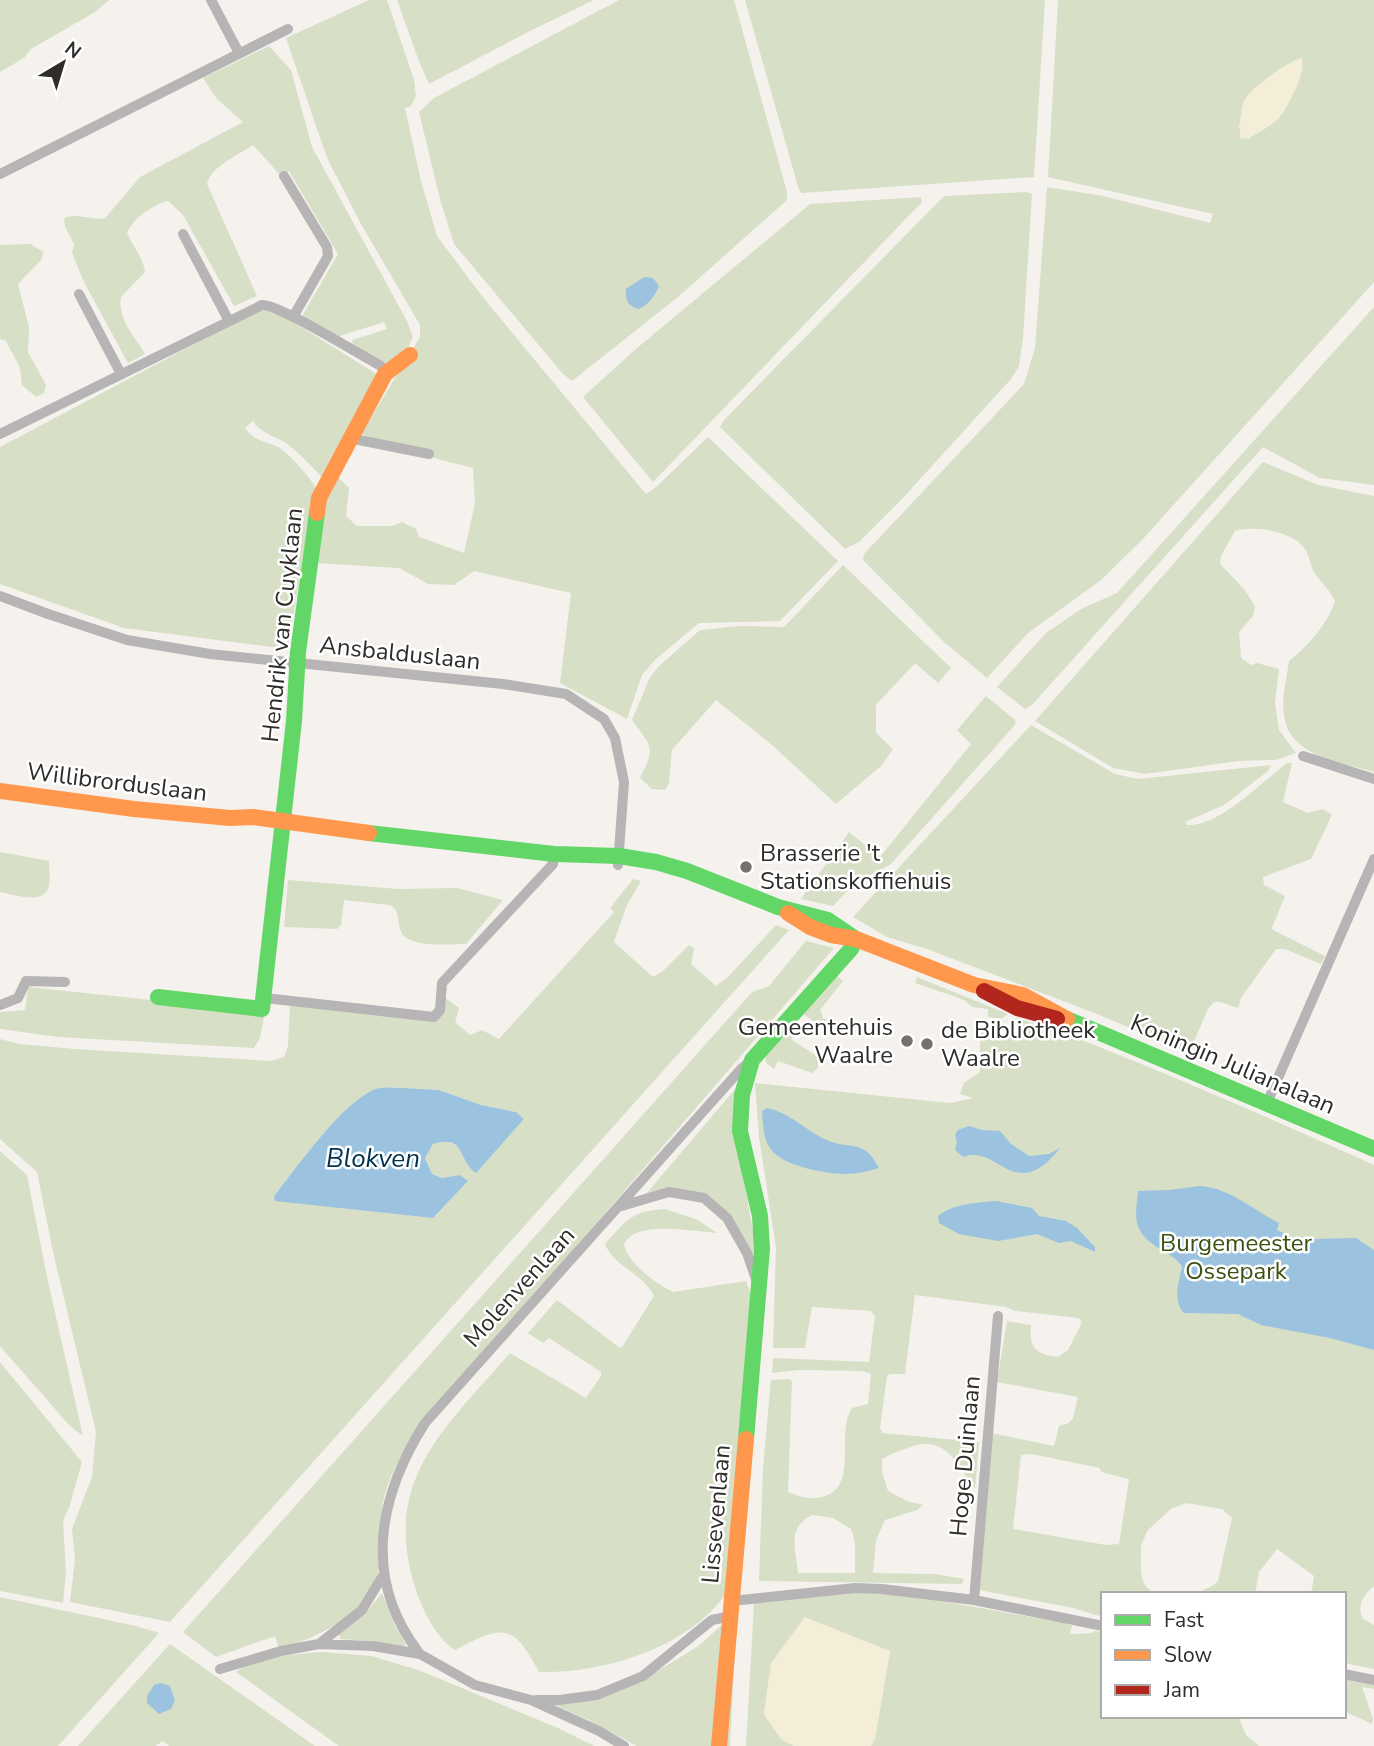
<svg xmlns="http://www.w3.org/2000/svg" width="1374" height="1746" viewBox="0 0 1374 1746" font-family="'Nunito Sans',sans-serif">
<rect width="100%" height="100%" fill="#f5f2ee"/>
<!-- green -->
<path fill="#d7dfc6" fill-rule="evenodd" d="M0,0h109l-14,12 -64,37 -7,9 -24,14z
M369,0h18l27,80 2,16 -5,10 -6,2 16,73 16,55 48,64 161,194 9,-6 53,-51 130,124 -58,60 -81,2 -43,36 -14,16 -15,44 -67,-36 11,-90 -97,-22 -20,14 -26,-1 -29,-16 -84,-5 12,-71 9,-17 13,13 -3,28 11,10h35l10,-4 14,7 3,8 45,16 11,-50 -2,-35 -67,-17 -45,-17 59,-97v-12l-59,-101 -34,-66 -41,-120z
M397,0h197l-64,31 -101,53 -9,-20z
M619,0h115l53,192v8l-109,97 -106,84 -10,-8 -108,-129 -13,-41 -22,-91 15,-14z
M745,0h300l-11,177 -232,16 -3,-3z
M1058,0h316v282l-232,258 -41,40 -73,53 -41,45 -43,-36 -76,-77 -5,-5 1,-6 160,-170 11,-36 12,-161 56,9 107,27 3,-9 -165,-37zM1282,68h21c-14,38 -21,49 -55,71l-9,-11 4,-25 7,-10z
M269,46l22,24 21,77 95,174 6,16 -7,15 -15,12 -9,-2 -29,-17 -1,-5 35,-11 -3,-7 -47,15 -36,-19 37,-64 -49,-83 -8,5 -28,-31c-14,10 -42,21 -46,39l50,112 -23,10 -51,-91 -15,-14c-15,4 -34,16 -41,32 6,14 16,24 18,39l-24,25c-4,21 14,40 24,57l-17,9 -43,-79 -13,-31 2,-9 -9,-17 -1,-9c14,-6 26,3 41,0l35,-41 103,-55 -26,-23 -14,-21z
M1026,192l6,2 -9,144 -4,28 -8,13 -109,120 -43,43 -14,7 -125,-122 4,-7 220,-224z
M921,197l1,5 -269,280 -70,-85 54,-49 173,-144z
M30,244l14,8 -3,8 -23,24 11,43 -1,25 18,33 -2,8 -8,4 -14,-12 -2,-17 -14,-27 -6,-2v-94z
M1374,307v178l-54,-7 -57,-31 -231,258 -7,4 -28,-22 49,-54 35,-24 36,-16z
M272,309l103,64 3,4 -56,100c-10,-10 -21,-22 -32,-31 -12,-10 -29,-11 -37,-25l-8,7c10,14 20,13 33,19 11,6 33,32 39,42l-4,7 -25,153 -164,-21 -124,-44v-137l255,-135z
M1263,462l55,23 56,11v276c-33,-10 -85,-15 -90,-57 -3,-17 3,-37 5,-54 19,-15 38,-36 46,-60 -5,-11 -12,-16 -19,-26 -5,-6 -6,-17 -10,-25 -12,-19 -51,-25 -71,-19l-14,25 -1,8 24,25 11,17 -2,10 -14,16 2,26 10,7 6,-2 22,6 -4,34 4,27 17,23 -21,7 -37,1 -93,13 -32,-6 -78,-47z
M843,565l108,103 -13,15 -23,-20 -39,42v28l17,16 -11,16 -46,39 -64,-59 -56,-45 -44,50 -3,33 -4,7 -13,-1 -12,-11c16,-31 12,-31 -8,-58l18,-43 9,-11 41,-36 40,-4 44,1z
M986,696l28,23 2,3 -2,4 -123,138 -37,20 -21,22 -32,-7 48,-67 31,25 91,-113 -14,-14z
M1031,725l84,49 23,5 133,-14 -3,6 -44,34 -39,17 2,3c32,2 75,-43 100,-62h5l-9,39 25,11 15,-4 9,6 -21,44 -48,18 1,8 21,11 -13,32 1,2 52,26 -4,8 -36,-15h-9l-35,49 -3,10 -18,-6h-6l-6,7 -19,44 -92,-39 -170,-65 -40,-12 -34,-20z
M0,852l49,9c0,8 2,20 -1,28 -7,16 -36,5 -48,3z
M633,879l8,2 -14,24 -13,37 39,35 10,-6 26,-26 5,3 -3,16 25,22 12,-9 48,-52 13,5 -619,692 -100,-20 5,-43 -3,-30 20,-52 4,-45 -43,-180 -16,-80 -37,-33v-100l20,5 55,5 196,12 13,-4 4,-11 2,-43 136,15 18,-21 15,11 -4,14 15,13 12,-5 17,9 115,-127 -4,-4zM403,1088l36,2 42,15 35,7 8,7 -48,53c-21,-13 -8,-38 -43,-28l-8,14 7,16 10,4 18,-3 8,6 -35,37 -158,-18 -1,-4c23,-29 65,-89 97,-105 8,-5 22,-3 32,-3z
M288,880l110,9 59,-1 46,12 -37,44c-17,0 -61,5 -66,-15 -3,-10 0,-18 -10,-24l-46,-5 -3,25 -4,4 -53,-2z
M806,941l28,7 -423,490c-11,20 -24,42 -28,64 -3,21 -2,40 -3,60 -4,49 -60,75 -101,87l-4,-13 -59,21 -33,-25 569,-640 17,-6z
M834,973l9,8 -23,29 3,8 18,8 -1,8 -13,-3 -25,-18z
M917,977l91,37 -7,5 -13,-2v-8l-16,-2 -7,-6 -9,-4 -41,-14z
M28,987l237,25 -5,26 -6,10 -196,-11 -58,-8v-17l25,-2z
M1017,1017c25,11 50,17 75,27 95,38 189,79 282,121v421c-10,8 -18,20 -11,33l11,6v44l-30,-6v-69h-33l3,-18 -37,-27 -18,23 -4,22h-56c5,-7 14,-6 19,-13l14,-63 -10,-9 -36,-6 -15,6 -23,21 -7,15v27l2,9 4,7 7,5 19,1h-70v23l-30,-9 -94,-18 12,-157 63,13 5,-20 10,-3 4,-5 5,-21 -81,-15 10,-61 24,4c-2,22 3,29 27,32l10,-7 14,-28 -3,-4 -64,-7 -9,-4 -91,-12 -10,79h-15l-3,2 -7,52 2,5 97,9 -4,47c-19,-24 -27,-53 -62,-43 -11,4 -21,7 -31,13v13l6,19 19,10 16,4 -6,5 -32,10 -9,20 -3,33 62,1 29,5 -2,5 -203,-3 4,-113 8,-88 18,-1 3,2 -4,111c13,5 23,9 37,4 34,-11 10,-62 27,-88l16,-4 3,-30 -9,-3 -63,-1 -27,3 1,-15 96,4 6,-46 -4,-5 -59,-4 -7,41h-32l3,-100 -17,-111 -4,-54 195,20 23,-5 -13,-4 4,-11 16,-11v-45h8v9l16,1 10,-3 -3,-9zM1031,1454l69,14 1,4 28,7 -10,65 -13,1 -93,-16 8,-74zM812,1515l21,3 18,11 4,13v31h-57c-2,-25 -12,-44 14,-58z
M793,1029l4,3 -6,7 27,18v11l-6,5 -34,-12 -4,8 -8,-6 -1,-12 19,-21z
M736,1088l1,56 20,108 -4,2c-26,-47 -48,-77 -107,-60z
M0,1151l27,24 20,102 36,159 -13,-10 -70,-80z
M664,1209l32,10 21,14c-23,-1 -83,-14 -93,12 6,20 31,38 49,47l73,-11 5,13 3,109 -10,149c-6,18 -14,39 -27,53 -40,46 -120,69 -178,67 -26,-50 -37,-47 -84,-22 -20,-13 -33,-41 -40,-63 -34,-107 31,-160 95,-234l76,45 15,-22v-4l-52,-34 -6,5 -15,-10 29,-33 63,48 2,-1 32,-51c-10,-22 -40,-29 -49,-52 21,-23 26,-33 59,-35z
M0,1362l82,100 -13,46 -6,12 3,52 -3,31 -63,-12z
M382,1593l13,33 11,18 -3,3 -28,-6 -35,-2 -1,-6 29,-23z
M790,1593h79l51,4 144,26 8,3 -2,8 22,-1 2,-2 9,1v84h135l8,19 13,11h-388l4,-8 15,-87 -88,-29 -33,55 -5,37 17,25 13,7h-48l8,-142z
M0,1597l136,29 23,7 -101,113h-58z
M737,1612l-7,134h-93l-44,-24 -62,-28 24,4 18,-1 76,-21 48,-29z
M170,1644l145,102h-146l-6,-5 -8,5h-77z
M322,1652l50,4 49,15 137,57 36,18h-255l-103,-74c19,-16 61,-18 86,-20z
M1344,1679l30,6v4l-12,-2 11,32 -1,5 -28,-13z"/>
<!-- sand -->
<path fill="#f4edd7" d="M1301,58c7,11 -13,50 -22,60 -6,7 -30,22 -38,21 -3,-8 0,-35 6,-43 7,-10 42,-35 54,-38z
M805,1617l85,34 -15,87 -4,8h-77l-13,-7 -17,-25 7,-51z"/>
<!-- water -->
<path fill="#9bc2de" d="M644,277l9,1 6,8c-5,11 -9,17 -20,23 -11,-3 -14,-9 -13,-20z
M403,1088l36,2 42,15 35,7 8,7 -48,54c-20,-14 -9,-39 -43,-29l-8,14 7,16 10,4 18,-3 8,6 -35,37 -158,-17 -1,-5c23,-29 65,-89 97,-105 8,-5 22,-3 32,-3z
M767,1108c24,5 40,24 62,33 13,6 26,2 37,10 6,4 9,11 13,17 -10,3 -22,6 -33,6 -20,0 -65,-8 -76,-26 -7,-10 -7,-25 -8,-37z
M969,1126l13,4 18,1 11,13 18,12 20,-2 11,-6c-45,58 -62,-5 -97,9l-8,-7 2,-8 -2,-7 3,-5z
M1200,1186c30,2 53,24 79,37l-2,7 29,14 7,-5 43,-1 18,12v100l-44,-12 -69,-13 -23,-11 -54,-1c-12,-13 -5,-31 -2,-47 -6,-8 -14,-12 -22,-17 -28,-17 -25,-30 -22,-58l31,-1z
M996,1201l36,7 7,8 27,5 11,7 18,19v5l-24,-11 -12,2 -22,-9 -39,7 -39,-7 -20,-11 -1,-7c17,-13 38,-13 58,-15z
M161,1683l9,3 5,15 -4,8 -12,5 -12,-11v-7l7,-11z"/>
<g fill="none" stroke-linecap="round" stroke-linejoin="round">
<!-- street -->
<path stroke="#b6b4b4" stroke-width="10" d="M211,0l28,53
M0,174l288,-145
M284,176l43,71 1,9 -35,61
M183,234l46,87
M79,294l42,80
M0,434l262,-129c17,-1 98,50 119,61l4,8
M349,438l80,16
M0,596l48,18 79,26 83,14 293,30 63,10 38,25 11,19 9,44 -6,83
M1303,756l71,23
M265,998l169,19 6,-7 2,-27 111,-119 1,-10
M0,1005l18,-7 8,-17 39,1
M1267,1103l107,-244
M618,1207l51,-15 35,6 23,20 20,35 10,29
M974,1600l24,-284
M732,1601l123,-13 27,1 92,11 129,26
M319,1644l43,-34 22,-36
M420,1654c-58,-74 -42,-157 5,-231l316,-354 10,-8
M220,1669l61,-18 38,-7 54,2 47,8 55,31 56,15 68,31 25,15
M1344,1674l30,6
M537,1700h22l38,-5 46,-19 69,-56 19,-4"/>
<!-- fast -->
<path stroke="#63d668" stroke-width="16" d="M369,833l185,21 65,2 37,6 31,9 91,36 50,13 28,19
M158,997l104,12 32,-288 4,-69 19,-139
M1067,1019l307,130
M746,1439l16,-190 -2,-33 -20,-85 2,-36 10,-35 99,-111 5,-10"/>
<!-- slow -->
<path stroke="#ff974d" stroke-width="16" d="M317,513l2,-15 66,-124 25,-19
M0,791l134,18 96,9 23,-1 116,16
M788,913l22,14 21,8 25,4 118,46 49,10 44,24
M719,1746l27,-307"/>
<!-- jam -->
<path stroke="#b3261e" stroke-width="16" d="M984,991l33,17 40,11"/>
</g>
<!-- markers -->
<g fill="#74716f" stroke="#fff" stroke-width="2.5">
<circle cx="746" cy="867" r="7"/>
<circle cx="907" cy="1041" r="7"/>
<circle cx="927" cy="1044" r="7"/>
</g>
<g text-anchor="middle" stroke-width="5" stroke-linejoin="round" paint-order="stroke">
<!-- street labels -->
<g font-size="24" fill="#2f2c2a" stroke="#fff">
<text transform="translate(282 625) rotate(-84)" y="8">Hendrik van Cuyklaan</text>
<text transform="translate(400 653) rotate(6)" y="8">Ansbalduslaan</text>
<text transform="translate(117 782) rotate(7)" y="8">Willibrorduslaan</text>
<text transform="translate(1233 1064) rotate(23)" y="8">Koningin Julianalaan</text>
<text transform="translate(519 1287) rotate(-48)" y="8">Molenvenlaan</text>
<text transform="translate(965 1456) rotate(-85)" y="8">Hoge Duinlaan</text>
<text transform="translate(716 1514) rotate(-85)" y="8">Lissevenlaan</text>
</g>
<!-- poi labels -->
<g font-size="24" fill="#2f2c2a" stroke="#fff" text-anchor="start">
<text x="760" y="861">Brasserie 't<tspan x="760" dy="28">Stationskoffiehuis</tspan></text>
<text x="893" y="1035" text-anchor="end">Gemeentehuis<tspan x="893" dy="28">Waalre</tspan></text>
<text x="941" y="1038">de Bibliotheek<tspan x="941" dy="28">Waalre</tspan></text>
</g>
<!-- park labels -->
<g font-size="24" fill="#3b5110" stroke="#fff">
<text x="1236" y="1251">Burgemeester<tspan x="1236" dy="28">Ossepark</tspan></text>
</g>
<!-- water labels -->
<g font-size="26" font-style="italic" fill="#02314d" stroke="#fff">
<text x="373" y="1167">Blokven</text>
</g>
</g>
<!-- legend -->
<rect x="1101" y="1592" width="245" height="126" fill="#ffffff" stroke="#acabaa" stroke-width="2"/>
<rect x="1115" y="1615" width="35" height="10" fill="#63d668" stroke="#acabaa" stroke-width="2"/>
<text x="1164" y="1627" font-size="21" fill="#2f2c2a">Fast</text>
<rect x="1115" y="1650" width="35" height="10" fill="#ff974d" stroke="#acabaa" stroke-width="2"/>
<text x="1164" y="1662" font-size="21" fill="#2f2c2a">Slow</text>
<rect x="1115" y="1685" width="35" height="10" fill="#b3261e" stroke="#acabaa" stroke-width="2"/>
<text x="1164" y="1697" font-size="21" fill="#2f2c2a">Jam</text>
<!-- north arrow -->
<g transform="translate(63 63) rotate(38)" stroke="#ffffff" stroke-width="5" paint-order="stroke">
<path d="M0-5L12 26L0 18L-12 26Z" fill="#2f2c2a"/>
<text y="-10" font-size="19" font-weight="bold" text-anchor="middle" fill="#2f2c2a">N</text>
</g>
</svg>
